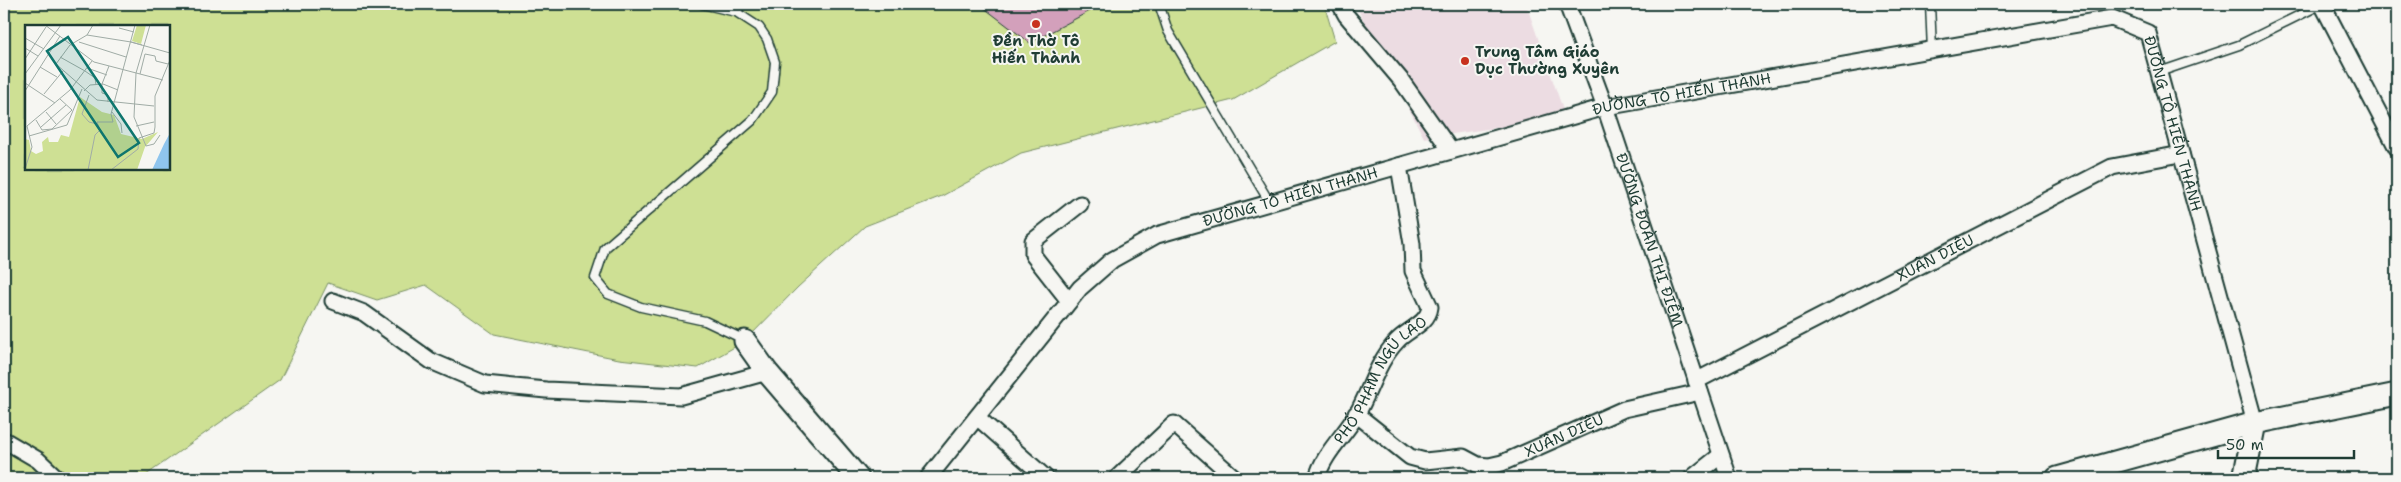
<svg xmlns="http://www.w3.org/2000/svg" width="2401" height="482" viewBox="0 0 2401 482" font-family="'Shantell Sans',sans-serif">
<rect width="100%" height="100%" fill="#f6f6f2"/>
<filter id="ink" filterUnits="userSpaceOnUse"><feTurbulence type="fractalNoise" baseFrequency=".02" numOctaves="2"/><feDisplacementMap in="SourceGraphic" scale="10" xChannelSelector="R" yChannelSelector="G"/><feConvolveMatrix kernelMatrix="1 2 1 2 8 2 1 2 1" color-interpolation-filters="sRGB"/></filter>
<g filter="url(#ink)">
<!-- built -->
<path fill="#ecdce2" d="M1355,4h171l40,114 -142,20z"/>
<!-- green -->
<path fill="#cee094" stroke="#768e64" fill-rule="evenodd" d="M4,4h1320l11,37 -102,59 -212,53 -79,43 -77,30 -67,61 -53,54 -47,27 -79,-9 -125,-25 -68,-49 -49,15 -49,-17 -48,97 -138,98h-138zM26,26h143v143h-143z"/>
<!-- building -->
<path fill="#d3a0bb" stroke="#1f3d34" d="M979,4h124l-73,39z"/>
<g fill="none" stroke-linecap="round" stroke-linejoin="round">
<defs>
<path id="lane" d="M702,4l34,8 23,15 8,12 8,23 -3,30 -19,28 -148,128 -10,30 13,16 33,13 64,14 40,19
M1159,4l9,27 102,172
M1930,4l2,46
M736,12l6,-8
M2159,72l80,-27 83,-41
M1486,478l3,-12"/>
<g id="street">
<path d="M1340,4l6,11 55,65 50,71"/>
<path id="s1" d="M1567,4l38,103 124,371"/>
<path d="M2322,4l75,144"/>
<path d="M333,301l31,12 67,48 54,23 61,6 135,6 86,-24"/>
<path d="M1069,301l-36,-46v-14l47,-37"/>
<path id="s2" d="M1696,381l416,-214 69,-13"/>
<path id="s3" d="M1356,414l54,43 15,4 38,-4 15,8 11,1 13,-3 122,-54 76,-17"/>
<path d="M977,417l69,61"/>
<path d="M4,440l34,20 19,18"/>
<path id="s4" d="M928,478l152,-190 32,-28 45,-25 448,-128 507,-89 36,15 107,390"/>
<path d="M1117,478l57,-54 61,54"/>
<path id="s5" d="M1317,478c6,-24 28,-43 40,-64 14,-25 20,-52 40,-73 11,-12 31,-17 33,-34l-17,-36 -1,-27 -13,-78"/>
<path d="M1692,478l29,-23"/>
</g>
<path id="secondary" d="M745,341l22,31 91,106
M2057,478l198,-55 142,-29
M2244,478l11,-55"/>
</defs>
<!-- lane casing -->
<use href="#lane" stroke="#1f3d34" stroke-width="11"/>
<!-- street casing -->
<use href="#street" stroke="#1f3d34" stroke-width="19"/>
<!-- secondary casing -->
<use href="#secondary" stroke="#1f3d34" stroke-width="25"/>
<!-- lane -->
<use href="#lane" stroke="#f6f6f2" stroke-width="8"/>
<!-- street -->
<use href="#street" stroke="#f6f6f2" stroke-width="15"/>
<!-- secondary -->
<use href="#secondary" stroke="#f6f6f2" stroke-width="21"/>
</g>
</g>
<!-- markers -->
<g fill="#c8321e" stroke="#f6f6f2" stroke-width="2">
<circle cx="1036" cy="24" r="5"/>
<circle cx="1465" cy="61" r="5"/>
</g>
<g text-anchor="middle" stroke-width="4" stroke-linejoin="round" paint-order="stroke">
<!-- poi labels -->
<g font-size="15" font-weight="bold" fill="#1f3d34" stroke="#f6f6f2">
<text x="1036" y="46">Đền Thờ Tô<tspan x="1036" dy="17">Hiến Thành</tspan></text>
<text x="1475" y="57" text-anchor="start">Trung Tâm Giáo<tspan x="1475" dy="17">Dục Thường Xuyên</tspan></text>
</g>
<!-- street labels -->
<g font-size="15" fill="#1f3d34" stroke="#f6f6f2">
<text dy="5" stroke="none"><textPath href="#s4" startOffset="881">ĐƯỜNG TÔ HIẾN THÀNH</textPath></text>
<text dy="5" stroke="none"><textPath href="#s4" startOffset="1451">ĐƯỜNG TÔ HIẾN THÀNH</textPath></text>
<text dy="5" stroke="none"><textPath href="#s4" startOffset="476">ĐƯỜNG TÔ HIẾN THÀNH</textPath></text>
<text dy="5" stroke="none"><textPath href="#s1" startOffset="250">ĐƯỜNG ĐOÀN THỊ ĐIỂM</textPath></text>
<text dy="5" stroke="none"><textPath href="#s2" startOffset="269">XUÂN DIỆU</textPath></text>
<text dy="5" stroke="none"><textPath href="#s5" startOffset="118">PHỐ PHẠM NGŨ LÃO</textPath></text>
<text dy="5" stroke="none"><textPath href="#s3" startOffset="232">XUÂN DIỆU</textPath></text>
</g>
</g>
<!-- overview -->
<g transform="translate(25 25)">
<rect width="145" height="145" fill="#f6f6f2"/>
<path d="M112,0h9l-5,19 -9,-3zM55,72l22,15 12,3 7,19 21,5 16,-7 -13,15 -8,23h-112v-31l4,1 2,11 5,3 7,-3 -1,-9 6,-5 1,5h9l3,-7 8,2z" fill="#cee094"/>
<path d="M145,108v37h-18l12,-26z" fill="#8fc5ed"/>
<path fill="none" stroke="#a0aca6" stroke-width="1" d="M20,0l49,37 69,18M68,0l-6,10 -17,10 -14,19 41,36 57,6M125,0l-14,48 -2,44 12,29 8,-2 6,-9M94,3l15,4M62,10l44,7M0,13l19,11M54,17l47,15M117,20l-11,-3 39,11M0,23l13,8M35,32l25,14M0,34l21,-32M15,42l17,10M62,43l20,7M60,46l10,7 1,7M0,49l36,-49M115,49l5,-20 10,2 1,5 12,3M0,58l30,20M77,59v9l6,2v7M77,59l7,-18M0,66l35,-55M59,66l6,-6 13,-1 15,6M19,69l19,-23M64,70l-7,19 7,8 8,2M21,87l10,12M87,87l9,12 1,9M11,95l6,10 10,-1 20,-19 -12,-11M111,101l18,-4M16,102l25,-22M130,102v-31l15,-36M4,111l38,-11 15,-36M0,144l7,-22 -5,-21 43,-36 22,-29M63,145l7,-35 5,-5 -3,-8h16l-2,-8 24,-89M86,145l27,-21 1,-11 15,-5 1,-6"/>
<path fill="#0f766e" fill-opacity="0.15" stroke="#0f766e" stroke-width="2.5" d="M43,12l71,106 -21,14 -71,-106z"/>
<rect width="145" height="145" fill="none" stroke="#1f3d34" stroke-width="2.5"/>
</g>
<!-- margin -->
<rect width="2401" height="482" fill="none" stroke="#f6f6f2" stroke-width="20"/>
<rect x="10" y="10" width="2381" height="462" fill="none" stroke="#1f3d34" stroke-width="2" filter="url(#ink)"/>
<!-- scale -->
<path d="M2218 450v8h136v-8" fill="none" stroke="#1f3d34" stroke-width="2.5"/>
<text x="2226" y="450" font-size="15" fill="#1f3d34" stroke="#f6f6f2" stroke-width="4" paint-order="stroke">50 m</text>
</svg>
